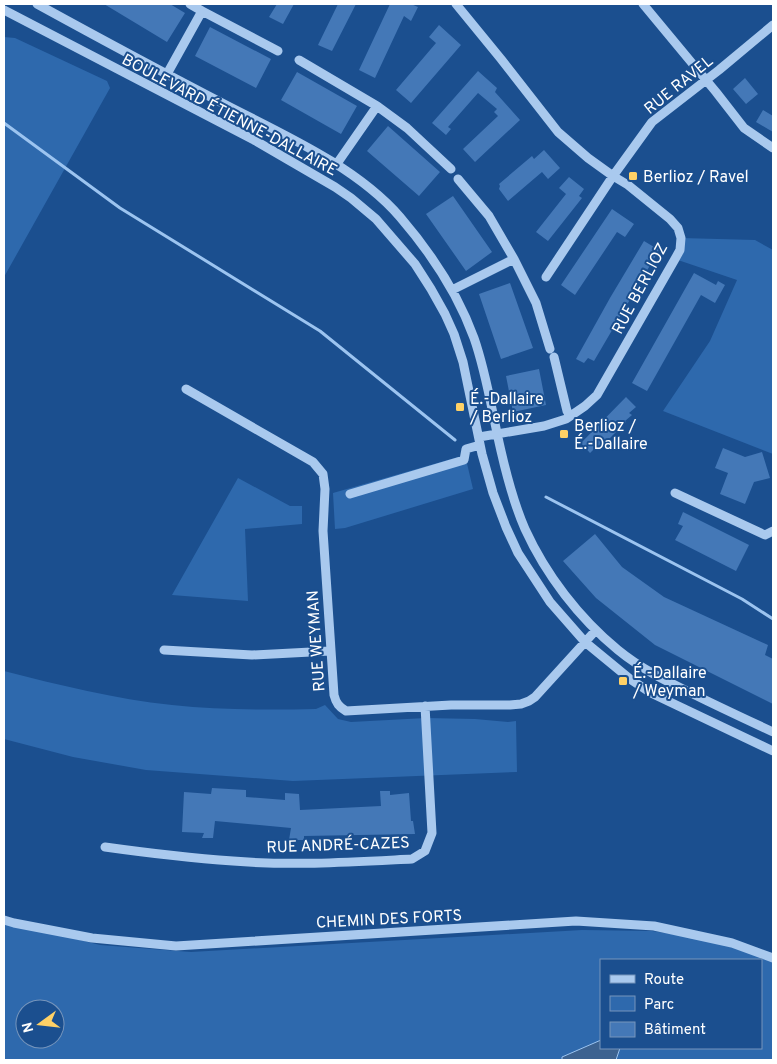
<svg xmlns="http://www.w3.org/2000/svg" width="777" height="1064" viewBox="0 0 777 1064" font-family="Overpass,sans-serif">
<rect width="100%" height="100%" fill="#1b4f8f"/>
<!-- green -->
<path fill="#2e69ad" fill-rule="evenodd" d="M4,37l11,1 92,43 3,7 -106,189z
M681,238l74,2 18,10v204l-110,-43 47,-70 27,-61 -62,-21z
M465,455l8,34 -128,39 -10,1 -2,-36z
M238,478l52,28h12v18l-57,5 3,72 -76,-6z
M4,671c55,14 111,28 168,34 48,5 96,5 144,4l9,-4 13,14 13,3 75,-4 49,1 33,3 8,-1 1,51 -224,9 -147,-11 -73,-13 -69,-18z
M4,921l96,24 91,7 391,-22 70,1 80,12 41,15v102h-769zM601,960h160v88h-160zM25,1009h30v30h-30z"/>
<!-- water -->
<path fill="#3c6290" stroke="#9cc4f0" d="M601,1040v8h19l-4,12h-54v-3z"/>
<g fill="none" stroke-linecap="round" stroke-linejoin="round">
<!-- stream -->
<path stroke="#9cc4f0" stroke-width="3" d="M4,123l116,85 200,123 135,109
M546,497l196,102 31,20"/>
</g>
<!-- building -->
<path fill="#4478b7" d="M104,4h66l15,9 -18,29z
M277,4h17l-11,20 -14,-7z
M338,4h18l-24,47 -14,-6z
M390,4h21l7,3 -7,14 -7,-5 -29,62 -16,-8z
M439,25l22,20 -50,58 -15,-13 40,-47 -7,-6z
M210,27l61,32 -15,29 -61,-32z
M478,71l19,17 -2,4 25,28 -45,42 -12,-13 35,-33 -4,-4 3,-3 -19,-16 -30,34 3,2 -5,6 -14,-12z
M297,72l60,34 -16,28 -60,-34z
M745,78l13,16 -12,10 -13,-15z
M763,110l10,6v16l-17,-10z
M388,126l52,46 -21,24 -52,-45z
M544,150l16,18 -12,11 -6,-7 -34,29 -9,-12 1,-3 -1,-2 33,-28 2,3z
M569,177l15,12 -5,7 3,2 -34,43 -12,-9 30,-38 -7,-6z
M453,196l39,56 -26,19 -40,-57z
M612,209l22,15 -9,13 -8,-5 -42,63 -14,-10z
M644,241l15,9 -65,111 -6,-3 -4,5 -8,-4 34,-61z
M694,273l22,12 2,-4 7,4 -10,18 -14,-8 -54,96 -15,-8z
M510,283l23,65 -32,11 -22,-65z
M539,369l7,36 -33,7 -7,-36z
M626,397l10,10 -7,6 3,2 -7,6 1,1 -20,20 -1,-1 -7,7 -1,-2 -7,7 -9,-10z
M723,448l22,9 17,-5 8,26 -16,4 -9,22 -25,-10 8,-21 -13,-5z
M683,512l66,33 -13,26 -61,-31 8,-14 -5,-2z
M595,534l27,33 42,30 104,48 -3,10 8,4v45l-118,-59 -59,-47 -33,-37z
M212,788l34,2v7l39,3v-7l14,1 1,16 81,-4 -1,-15h10v4l19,-2 2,28h2l2,13 -111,2v4h-15l2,-12 -76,-7 -2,17h-11l2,-5 -22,-1 2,-40 27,2z"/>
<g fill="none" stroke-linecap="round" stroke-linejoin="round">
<!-- minor -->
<path stroke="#a9c9ee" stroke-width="9" d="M37,4c62,34 125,68 189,101 58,30 131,62 174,112 31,36 58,77 74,121 13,37 18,75 27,113 6,26 13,53 24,78 21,46 54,89 93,121 22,18 46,30 71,42 28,14 56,27 84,40
M456,4l45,55 57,73 30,26 25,18 15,9 42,34 8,9 3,10 -1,12 -5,9 -78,136 -12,11 -19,13 -22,7 -65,11
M643,4l73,88 28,36 29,20
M4,10l250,130 81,47 16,11 25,21 39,45 16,25 14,25 9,20 9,28 19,92 11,39 13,34 12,26 32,49 35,40 45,37 21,14 122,58
M202,11l76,40
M299,60l78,46 -41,59
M167,74l35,-63 -12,-7
M377,106l30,22 44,41
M514,259l22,44 14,46
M546,277l67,-101 39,-54 67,-52 54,-45
M452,290l62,-31 -25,-43 -31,-37
M554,357l13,54 3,5
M186,389l127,73 10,12 2,15 -2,42 11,164c2,8 5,12 12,16l105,-6h59l11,-1 8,-3 6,-4 61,-67
M675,493l90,42 8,-4
M350,494l114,-34 2,-11 14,-4
M164,650l88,5 78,-4
M105,847c43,6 85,11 128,14 60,5 120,1 179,-2l13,-8 7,-18 -7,-127
M4,920l10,3 78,15 84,8 400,-25 78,5 78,17 41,15"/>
</g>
<!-- markers -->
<g fill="#ffd166" stroke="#1b4f8f" stroke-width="2">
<rect x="628" y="171" width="10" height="10" rx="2.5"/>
<rect x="455" y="402" width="10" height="10" rx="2.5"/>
<rect x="559" y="429" width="10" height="10" rx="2.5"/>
<rect x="618" y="676" width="10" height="10" rx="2.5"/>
</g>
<g text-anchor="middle" stroke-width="4" stroke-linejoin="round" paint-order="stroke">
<!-- street labels -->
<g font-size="16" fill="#fff" stroke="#1b4f8f">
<text transform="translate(678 84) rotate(-39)" y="6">RUE RAVEL</text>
<text transform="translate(230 114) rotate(28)" y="6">BOULEVARD ÉTIENNE-DALLAIRE</text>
<text transform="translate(639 288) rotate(-62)" y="6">RUE BERLIOZ</text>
<text transform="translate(315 641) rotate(-94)" y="6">RUE WEYMAN</text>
<text transform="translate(338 844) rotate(-2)" y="6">RUE ANDRÉ-CAZES</text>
<text transform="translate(389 918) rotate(-3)" y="6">CHEMIN DES FORTS</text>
</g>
<!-- poi labels -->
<g font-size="16" fill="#fff" stroke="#1b4f8f" text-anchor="start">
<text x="643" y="182">Berlioz / Ravel</text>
<text x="470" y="404">É.-Dallaire<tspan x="470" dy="18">/ Berlioz</tspan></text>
<text x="574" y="431">Berlioz /<tspan x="574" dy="18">É.-Dallaire</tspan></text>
<text x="633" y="678">É.-Dallaire<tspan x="633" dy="18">/ Weyman</tspan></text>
</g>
</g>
<!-- border -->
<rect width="777" height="1064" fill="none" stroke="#ffffff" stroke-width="10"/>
<!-- legend -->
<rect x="600" y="959" width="162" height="90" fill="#1b4f8f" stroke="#7695bc"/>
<rect x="610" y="975" width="25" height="8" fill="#a9c9ee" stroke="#7695bc"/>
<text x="644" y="984" font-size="15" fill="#ffffff">Route</text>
<rect x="610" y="996" width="25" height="15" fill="#2e69ad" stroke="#7695bc"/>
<text x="644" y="1009" font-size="15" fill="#ffffff">Parc</text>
<rect x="610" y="1022" width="25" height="15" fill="#4478b7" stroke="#7695bc"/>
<text x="644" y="1034" font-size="15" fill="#ffffff">Bâtiment</text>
<!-- north arrow -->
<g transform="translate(40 1024) rotate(255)"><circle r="24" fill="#1b4f8f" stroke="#7695bc"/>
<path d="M0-4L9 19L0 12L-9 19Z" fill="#ffd166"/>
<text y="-8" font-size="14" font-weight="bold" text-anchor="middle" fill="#ffffff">N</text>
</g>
</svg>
